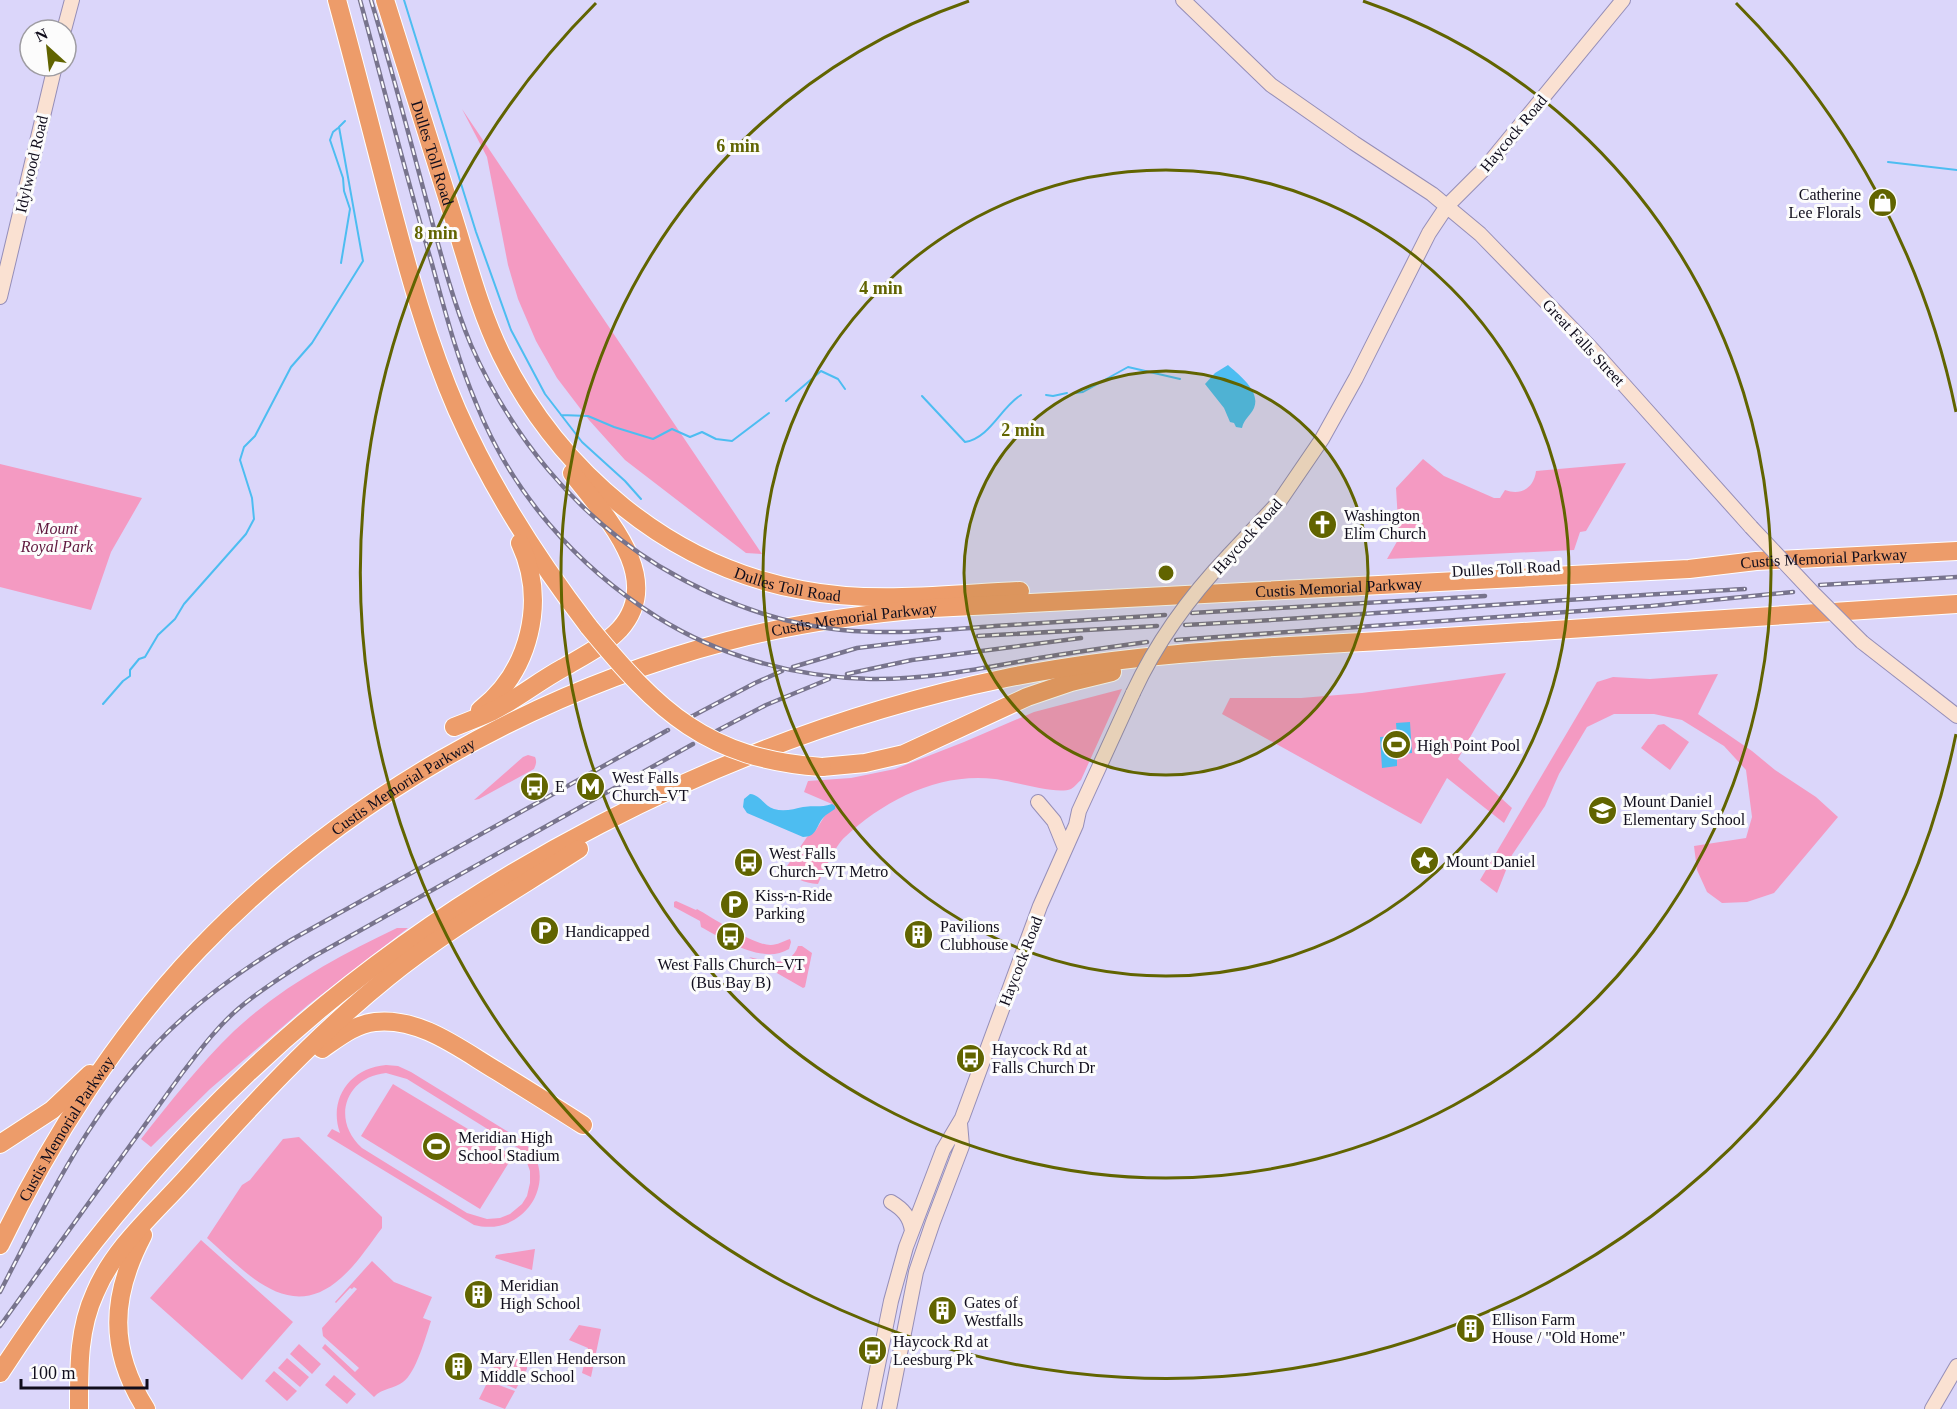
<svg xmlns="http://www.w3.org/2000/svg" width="1957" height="1409" viewBox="0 0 1957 1409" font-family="'Times New Roman',serif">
<rect width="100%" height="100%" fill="#dbd6fa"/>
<!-- green -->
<path fill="#f49ac2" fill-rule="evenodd" d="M462,109l300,445 -16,-1 -121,-93 -36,-40 -32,-42 -21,-37 -18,-42 -10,-34 -21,-108z
M1423,459l21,17 50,22h6l5,-8c16,6 29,-2 31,-19l90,-8 -40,68 -6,1 -6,18 -187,9 12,-21 -3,-50z
M0,464l142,34 -31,54 -20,58 -91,-23z
M1506,673l-48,86 54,49 -8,15 -57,-45 -26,46 -199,-110 8,-16h71l61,-5z
M1718,674l-20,40 54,37 23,19 41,27 22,20 -64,76 -27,9 -25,1 -15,-11 -10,-22 -3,-24 52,-8 6,-21 -6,-47 -22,-24 -42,-26 -28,-6h-40l-27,13 -28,47 -14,32 -33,49 -15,38 -17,-13 117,-198 16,-5 37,2z
M1122,689l-41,91c-3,2 -6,7 -10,9 -15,6 -58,-8 -76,-10 -55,-7 -111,21 -150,58 -10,9 -21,34 -27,47 -14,-1 -26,-5 -31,-18l20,-29 9,-7 16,-26 -28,-12 4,-11 43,-3 44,-9 69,-27 70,-30z
M1664,724l25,18 -19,28 -29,-22 17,-23z
M528,755l7,2c2,5 1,7 -1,12l-55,30 -5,1 49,-43z
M676,901l20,9 1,-1c16,9 58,37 74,36 6,0 13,-4 19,-6l1,3 -2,7c-26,16 -64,-9 -88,-22l-1,-6 -26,-14v-5z
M397,928h11l-100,77 -98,84 -59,58 -10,-8c29,-37 59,-75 93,-108 47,-44 106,-76 163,-103z
M798,946h4l10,7 -7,34 -2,1 -54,-31c18,4 41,12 49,-11z
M386,1065l12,1 13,6 107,66c47,32 11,101 -44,87l-147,-89 5,-7 8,4c-12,-34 10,-65 46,-68zM386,1073l21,6 111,69 7,9 5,14v12l-3,13 -5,8 -12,10 -10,4 -13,1 -20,-6 -105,-65c-31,-28 -17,-71 24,-75z
M393,1084l120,72 -33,53 -119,-73z
M299,1137l83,80v11c-13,17 -25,36 -41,50 -52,47 -96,-7 -134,-40l35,-53 8,-5 33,-41z
M201,1240l92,82 -51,58 -92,-82z
M535,1249l-3,21 -37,-12 1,-3z
M372,1261l22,21 38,15 -9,21 8,3c-5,15 -15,52 -28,61 -9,7 -21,6 -29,15l-52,-49 3,-4 30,28 4,-4 -36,-32 -1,-8 35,-39 -3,-2 -2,2 -2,-1 -14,15 -1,-1z
M579,1325l22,4 -10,48 -9,-4 6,-25 -19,-8z
M299,1344l22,20 -9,10 -22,-20z
M499,1352l28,11v6l-11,20 -26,-11z
M287,1358l22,19 -9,10 -22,-19z
M274,1371l23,20 -10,10 -22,-20z
M334,1375l22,19 -9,10 -22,-19z
M488,1381l27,10 -10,18 -26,-10z"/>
<!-- water -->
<path fill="#4dbdf1" d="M1228,365c11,10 33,26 26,43 -3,7 -10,11 -12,20l-6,-1 -2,-4 -4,-1 -6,-14 -19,-24 10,-11z
M1410,722l2,31 -15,2v11l-15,2 -2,-31 17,-1 -1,-13z
M750,794c11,1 14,12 24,15 10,3 20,0 29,-2 11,-2 16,1 29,-3l3,2v3c-4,3 -9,5 -12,9 -7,8 -6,19 -20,19l-56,-24 -4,-6 1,-8z"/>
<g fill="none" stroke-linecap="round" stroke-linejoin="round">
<!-- stream -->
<path stroke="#4dbdf1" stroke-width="2" d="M404,0l72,232 35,98 34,64 37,48 43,39 16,18
M338,128l-5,4 -3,8 13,38 1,13 6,18 -9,54
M1888,162l69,8
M1074,393l9,-1 45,-25 52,12
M1046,395l7,1 14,-3
M922,396l43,46c25,-4 36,-35 56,-47
M786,401l35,-30 17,8 7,10
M561,415l27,1 26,11 39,12 19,-10 18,8 12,-5 14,7 16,2 37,-28
M103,704l20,-23 7,-5v-6l9,-11 6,-2 13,-22 17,-16 9,-15 62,-70 8,-15 -2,-21 -12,-38 4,-13 11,-11 36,-69 21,-24 51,-82 -24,-134 6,-6"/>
<defs>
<path id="secondary" d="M1183,0l88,85 83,58 78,51 48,40 111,114 160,179
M64,30l8,-30
M0,297l55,-231
M1229,555l50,-53 43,-63 34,-61 73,-145 18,-27 38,-38 138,-168
M1862,642l95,74
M1038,802l16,19 11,27
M891,1202c12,7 19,15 21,29
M869,1409l22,-108 15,-54 37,-97 19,-32 78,-212 36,-81 3,-14 54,-118
M889,1409l27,-137 17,-50 29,-76 -2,-23
M1932,1409l25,-43"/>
<g id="motorway">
<path d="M337,0c18,66 35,132 52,198 19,72 38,143 68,212 34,77 80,149 132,217"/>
<path id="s1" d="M385,0c22,71 45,142 67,213 15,47 27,96 49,141 58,118 169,212 301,236 71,14 146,4 218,1"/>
<path d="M480,710c50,-39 67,-109 40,-167"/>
<path d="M454,727c13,-5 26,-10 39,-16 24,-12 46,-30 70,-43 20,-12 41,-22 57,-39 46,-52 -17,-115 -48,-156"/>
<path d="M822,767l43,-4 39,-9 123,-57 44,-15 41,-10"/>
<path d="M322,1049c16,-11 33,-25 53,-27 45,-5 85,27 122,49 29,18 58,36 86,54"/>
<path d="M0,1144l52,-34 38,-36"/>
<path d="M143,1235c-32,61 -35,114 3,174"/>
<path id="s2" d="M0,1245c50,-105 118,-211 199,-296 142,-148 331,-256 529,-308 67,-18 136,-27 205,-33l756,-39 67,-8 201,-10"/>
<path d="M0,1373c71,-109 153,-210 247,-299 204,-194 483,-339 759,-396 134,-27 272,-31 408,-39 181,-12 362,-23 543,-35"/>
<path d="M79,1409c0,-40 -1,-79 16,-116 19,-46 60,-80 93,-117 62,-69 126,-139 199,-198 60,-49 127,-87 192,-129"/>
</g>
</defs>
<!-- secondary casing -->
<use href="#secondary" stroke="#958eb8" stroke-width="16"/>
<!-- motorway casing -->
<use href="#motorway" stroke="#fff" stroke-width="20"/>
<!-- secondary -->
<use href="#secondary" stroke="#fae1d2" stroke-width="14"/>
<!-- motorway -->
<use href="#motorway" stroke="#ed9c6a" stroke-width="18"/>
<defs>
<path id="rail" d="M360,0c24,88 46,176 72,264 13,47 25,94 44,139 35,89 100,163 181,214 64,40 138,60 213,62 58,1 113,-11 169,-21 36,-6 72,-11 108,-16
M371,0c21,69 39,140 58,210 12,45 24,92 42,135 40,91 104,169 188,221 55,33 119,58 183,64 50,5 102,0 153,-4 57,-4 113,-7 170,-11
M1820,585l137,-8
M1192,613l293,-17
M1185,625c187,-10 373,-26 560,-36
M978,636l179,-10
M1176,640l475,-34 142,-14
M793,667l64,-19 82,-10
M847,674l65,-14 169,-22
M687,719l68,-36 27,-12
M709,735l57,-30 63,-26
M0,1292c51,-99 99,-200 184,-275 33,-30 69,-54 107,-77l377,-210
M0,1326l183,-254c17,-22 34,-45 55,-63 23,-20 48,-35 73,-51l382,-214"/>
</defs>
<!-- rail casing -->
<use href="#rail" stroke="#78748d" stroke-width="4.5"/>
<!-- rail -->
<use href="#rail" stroke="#fcfcfc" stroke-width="2" stroke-dasharray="7" stroke-linecap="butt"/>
<defs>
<path id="secondary-bridge" d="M1751,527l64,68 47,47
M1133,693c24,-52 57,-97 96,-138"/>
<path id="motorway-bridge" d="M589,627c69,84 118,132 233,140"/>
</defs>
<!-- secondary-bridge casing -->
<use href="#secondary-bridge" stroke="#958eb8" stroke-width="16" stroke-linecap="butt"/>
<!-- motorway-bridge casing -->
<use href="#motorway-bridge" stroke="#fff" stroke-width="20" stroke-linecap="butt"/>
<!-- secondary-bridge -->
<use href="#secondary-bridge" stroke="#fae1d2" stroke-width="14"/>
<!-- motorway-bridge -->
<use href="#motorway-bridge" stroke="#ed9c6a" stroke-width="18"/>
</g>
<!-- distance rings -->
<circle cx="1166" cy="573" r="202" fill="#616400" fill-opacity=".12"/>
<g fill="none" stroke="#616400" stroke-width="3">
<circle cx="1166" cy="573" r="202"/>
<circle cx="1166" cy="573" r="403"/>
<path d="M1363 1A605 605 0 1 1 969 1"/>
<path d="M1956 734A806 806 0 1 1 596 3M1736 3A806 806 0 0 1 1956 412"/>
</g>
<!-- icons -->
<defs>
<symbol id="shop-disc" viewBox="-11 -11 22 22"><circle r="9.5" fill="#616400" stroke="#fcfcfc"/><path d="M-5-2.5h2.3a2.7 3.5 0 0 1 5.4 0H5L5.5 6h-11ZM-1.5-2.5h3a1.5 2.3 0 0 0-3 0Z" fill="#fff"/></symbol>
<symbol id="church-disc" viewBox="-11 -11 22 22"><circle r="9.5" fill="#616400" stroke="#fcfcfc"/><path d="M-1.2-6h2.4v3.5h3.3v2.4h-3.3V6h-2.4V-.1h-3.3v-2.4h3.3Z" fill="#fff"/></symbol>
<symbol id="stadium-disc" viewBox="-11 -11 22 22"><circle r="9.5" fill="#616400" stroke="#fcfcfc"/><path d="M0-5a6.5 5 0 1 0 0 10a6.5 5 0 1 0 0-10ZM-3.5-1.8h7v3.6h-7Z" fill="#fff"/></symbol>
<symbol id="bus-disc" viewBox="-11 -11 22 22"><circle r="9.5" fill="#616400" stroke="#fcfcfc"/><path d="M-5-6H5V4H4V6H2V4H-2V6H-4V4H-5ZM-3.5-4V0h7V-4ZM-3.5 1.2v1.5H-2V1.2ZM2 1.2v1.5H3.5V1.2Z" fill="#fff"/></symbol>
<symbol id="metro-disc" viewBox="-11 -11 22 22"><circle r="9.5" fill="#616400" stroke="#fcfcfc"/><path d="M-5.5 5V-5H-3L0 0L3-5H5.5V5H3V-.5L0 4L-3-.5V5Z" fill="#fff"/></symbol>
<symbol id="school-disc" viewBox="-11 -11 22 22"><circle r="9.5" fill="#616400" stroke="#fcfcfc"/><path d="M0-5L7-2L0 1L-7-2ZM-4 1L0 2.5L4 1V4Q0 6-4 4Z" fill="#fff"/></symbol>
<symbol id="sight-disc" viewBox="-11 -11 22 22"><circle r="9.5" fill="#616400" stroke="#fcfcfc"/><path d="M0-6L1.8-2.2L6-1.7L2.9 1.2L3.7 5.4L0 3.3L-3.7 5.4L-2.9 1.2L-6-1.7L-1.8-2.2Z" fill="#fff"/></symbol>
<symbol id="parking-disc" viewBox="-11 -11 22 22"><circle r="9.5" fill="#616400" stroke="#fcfcfc"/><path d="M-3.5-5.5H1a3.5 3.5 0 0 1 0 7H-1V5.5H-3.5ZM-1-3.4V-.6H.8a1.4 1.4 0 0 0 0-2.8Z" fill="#fff"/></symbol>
<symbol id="building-disc" viewBox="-11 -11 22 22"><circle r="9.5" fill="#616400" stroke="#fcfcfc"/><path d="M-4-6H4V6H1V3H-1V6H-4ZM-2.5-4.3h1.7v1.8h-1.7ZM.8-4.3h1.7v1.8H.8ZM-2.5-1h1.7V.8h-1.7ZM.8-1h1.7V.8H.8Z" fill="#fff"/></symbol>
</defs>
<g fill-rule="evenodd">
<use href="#shop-disc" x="1866" y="186" width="33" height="33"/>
<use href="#church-disc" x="1306" y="508" width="33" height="33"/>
<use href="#stadium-disc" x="1380" y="728" width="33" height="33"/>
<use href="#bus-disc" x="518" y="770" width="33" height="33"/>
<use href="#metro-disc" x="574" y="770" width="33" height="33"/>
<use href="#school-disc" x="1586" y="794" width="33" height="33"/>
<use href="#sight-disc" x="1408" y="844" width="33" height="33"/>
<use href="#bus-disc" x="732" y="846" width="33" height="33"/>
<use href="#parking-disc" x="718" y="888" width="33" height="33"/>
<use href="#parking-disc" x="528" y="914" width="33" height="33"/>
<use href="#building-disc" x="902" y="918" width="33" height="33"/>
<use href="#bus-disc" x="714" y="920" width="33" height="33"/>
<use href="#bus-disc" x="954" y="1042" width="33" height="33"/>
<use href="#stadium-disc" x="420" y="1130" width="33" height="33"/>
<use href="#building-disc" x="462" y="1278" width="33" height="33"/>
<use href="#building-disc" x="926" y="1294" width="33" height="33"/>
<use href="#building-disc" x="1454" y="1312" width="33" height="33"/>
<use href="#bus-disc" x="856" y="1334" width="33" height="33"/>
<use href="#building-disc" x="442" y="1350" width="33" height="33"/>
</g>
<g text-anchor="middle" stroke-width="6" stroke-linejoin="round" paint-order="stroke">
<!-- street labels -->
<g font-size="16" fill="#100d1c" stroke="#fcfcfc">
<text transform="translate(1513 133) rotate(-50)" y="6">Haycock Road</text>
<text dy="6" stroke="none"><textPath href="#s1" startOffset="160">Dulles Toll Road</textPath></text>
<text transform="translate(31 164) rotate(-77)" y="6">Idylwood Road</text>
<text transform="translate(1584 342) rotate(47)" y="6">Great Falls Street</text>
<text transform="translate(1247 536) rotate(-48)" y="6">Haycock Road</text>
<text dy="6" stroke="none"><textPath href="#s2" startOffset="2078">Custis Memorial Parkway</textPath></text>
<text transform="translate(1506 568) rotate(-3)" y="6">Dulles Toll Road</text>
<text dy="6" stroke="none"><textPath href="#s1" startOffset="754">Dulles Toll Road</textPath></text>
<text dy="6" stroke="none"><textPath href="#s2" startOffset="1592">Custis Memorial Parkway</textPath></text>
<text dy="6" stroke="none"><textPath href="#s2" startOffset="1106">Custis Memorial Parkway</textPath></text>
<text dy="6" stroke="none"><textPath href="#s2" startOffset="620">Custis Memorial Parkway</textPath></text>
<text transform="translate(1020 961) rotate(-69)" y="6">Haycock Road</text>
<text dy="6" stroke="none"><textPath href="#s2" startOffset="134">Custis Memorial Parkway</textPath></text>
</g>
<!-- poi labels -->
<g font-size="16" fill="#100d1c" stroke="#fcfcfc" text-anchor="start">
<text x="1861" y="200" text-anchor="end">Catherine<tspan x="1861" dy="18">Lee Florals</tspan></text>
<text x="1344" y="521">Washington<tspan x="1344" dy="18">Elim Church</tspan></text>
<text x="1417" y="751">High Point Pool</text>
<text x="612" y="783">West Falls<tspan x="612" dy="18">Church–VT</tspan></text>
<text x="555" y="792">E</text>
<text x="1623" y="807">Mount Daniel<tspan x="1623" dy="18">Elementary School</tspan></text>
<text x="769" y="859">West Falls<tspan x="769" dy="18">Church–VT Metro</tspan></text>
<text x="1446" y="867">Mount Daniel</text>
<text x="755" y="901">Kiss-n-Ride<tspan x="755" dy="18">Parking</tspan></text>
<text x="940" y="932">Pavilions<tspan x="940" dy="18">Clubhouse</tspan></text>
<text x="565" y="937">Handicapped</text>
<text x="731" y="970" text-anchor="middle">West Falls Church–VT<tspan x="731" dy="18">(Bus Bay B)</tspan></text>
<text x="992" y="1055">Haycock Rd at<tspan x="992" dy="18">Falls Church Dr</tspan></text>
<text x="458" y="1143">Meridian High<tspan x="458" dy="18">School Stadium</tspan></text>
<text x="500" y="1291">Meridian<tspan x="500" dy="18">High School</tspan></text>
<text x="964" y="1308">Gates of<tspan x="964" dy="18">Westfalls</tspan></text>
<text x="1492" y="1325">Ellison Farm<tspan x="1492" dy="18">House / "Old Home"</tspan></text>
<text x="893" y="1347">Haycock Rd at<tspan x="893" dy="18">Leesburg Pk</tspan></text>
<text x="480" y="1364">Mary Ellen Henderson<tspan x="480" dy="18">Middle School</tspan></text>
</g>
<!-- park labels -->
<g font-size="16" font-style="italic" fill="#5f173e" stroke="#fcfcfc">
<text x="57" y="534">Mount<tspan x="57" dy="18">Royal Park</tspan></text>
</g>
</g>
<circle cx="1166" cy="573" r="9" fill="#616400" stroke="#fcfcfc" stroke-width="3"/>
<g font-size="18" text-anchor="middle" font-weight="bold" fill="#616400" stroke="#fcfcfc" stroke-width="6" stroke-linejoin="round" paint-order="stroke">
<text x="738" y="152">6 min</text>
<text x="436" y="239">8 min</text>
<text x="881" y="294">4 min</text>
<text x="1023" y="436">2 min</text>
</g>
<!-- north arrow -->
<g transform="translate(48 48) rotate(333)"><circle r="28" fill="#fcfcfc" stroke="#9e9ca2" stroke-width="1.5"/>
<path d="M0-4.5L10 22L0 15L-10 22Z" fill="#616400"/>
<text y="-9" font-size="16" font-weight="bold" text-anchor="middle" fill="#100d1c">N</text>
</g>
<!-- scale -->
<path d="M21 1379v9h126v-9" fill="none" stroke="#100d1c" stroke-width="3"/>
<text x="30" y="1379" font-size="18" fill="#100d1c" stroke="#fcfcfc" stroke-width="4.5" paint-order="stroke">100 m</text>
</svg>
